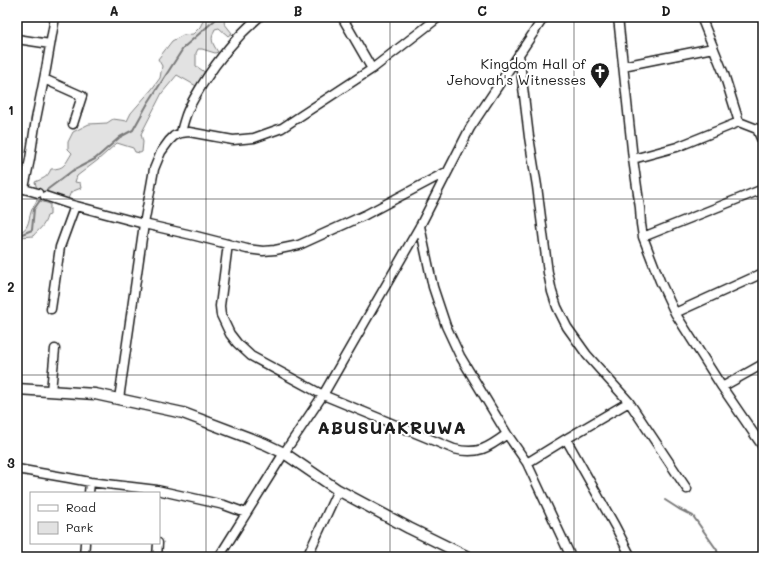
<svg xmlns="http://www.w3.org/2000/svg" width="780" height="574" viewBox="0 0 780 574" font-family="Mali,sans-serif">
<rect width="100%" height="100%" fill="#fff"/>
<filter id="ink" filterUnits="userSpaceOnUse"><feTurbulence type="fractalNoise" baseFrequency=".025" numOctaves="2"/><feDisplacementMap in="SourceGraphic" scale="8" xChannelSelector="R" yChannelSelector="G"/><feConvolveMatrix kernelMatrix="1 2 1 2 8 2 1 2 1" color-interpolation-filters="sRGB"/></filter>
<g filter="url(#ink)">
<!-- green -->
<path fill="#e2e2e2" stroke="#7f7f7f" d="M205,17h21l-2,6 8,10 -4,3 -9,-8 -4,1c-5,10 -3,14 3,23l-3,1 -13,-4h-4l-2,4v13l10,7 -8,14 -21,-12 -15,18 -21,41 2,8 -1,10 -2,1 -5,-1 -2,-4 -16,-5 -19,17 -21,16 -2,6 5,1 1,5 -10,4 -4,9 -30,-12 -2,-7c9,-4 12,-4 16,-13 14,0 14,-5 21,-16l-4,-4v-7l5,-10 16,-8 18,-1 6,-4 14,2 4,-8 21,-24 8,-11 2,-12 -4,-7 14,-18 11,-6 10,-1 7,-7z
M37,200l13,4v11l-3,1c-3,11 -7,12 -14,20l-13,1 -3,1v-5c12,-3 11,-11 14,-21 1,-4 4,-8 6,-12z"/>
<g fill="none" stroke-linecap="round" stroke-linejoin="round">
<!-- stream -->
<path stroke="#7a7a7a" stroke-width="2" d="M17,236l15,-6 2,-21 14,-20 24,-18 23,-12 25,-22 13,-7 15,-27 36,-56 31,-27 1,-3
M665,500l14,9 14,7 24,34 1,7"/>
<defs>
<path id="minor" d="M342,17l30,52
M618,17l15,142 7,49 1,16 2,13 17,44 15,32 47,74 41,60
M701,17l23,57 15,48
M17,39l33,5
M519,54l10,83 8,49 11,87 4,19 5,15 10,20 20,28 42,47 58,87
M623,66l90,-18
M44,79l38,17 -9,28
M757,129l6,14
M181,133c1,-6 3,-12 5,-18 4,-11 10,-20 16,-30 17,-27 33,-47 57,-68
M633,159l44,-12 62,-25 18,7h6
M17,187l21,6
M24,188l6,-29 6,-40 10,-50 9,-52
M45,196l24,8 75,20 52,12 51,13 16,2 12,-1 24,-5 66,-30 83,-44
M420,226l13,61 13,39 14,30 47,78 20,29 44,94
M643,237l120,-48
M228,244l-8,62 1,9 9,19 7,9 14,13 72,39 131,54c24,6 34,-1 53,-15
M51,309l9,-62 15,-41
M675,313l88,-40
M722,387l41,-23
M51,391l4,-42
M119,399l25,-175 7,-38 3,-17 7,-17 8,-11 5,-5 7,-3 8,-1 44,8 21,-2 28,-10 90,-59 67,-52
M566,439l49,87 16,31
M527,463l39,-24 63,-37
M17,469l52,9 21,4 67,8 67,15 22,8
M89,493l1,-11
M84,557l1,-14
M157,557l1,-14
M219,557l65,-104 39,-58 97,-169 50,-98 74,-111
M307,557l31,-67"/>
<path id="tertiary" d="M17,389l78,5 88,19 82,31 19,9 54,37 71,38 59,29"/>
</defs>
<!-- minor casing -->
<use href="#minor" stroke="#1c1c1c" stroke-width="11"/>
<!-- tertiary casing -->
<use href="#tertiary" stroke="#1c1c1c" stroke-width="13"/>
<!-- minor -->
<use href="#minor" stroke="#fff" stroke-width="8"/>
<!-- tertiary -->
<use href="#tertiary" stroke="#fff" stroke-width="10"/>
</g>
</g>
<!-- grid -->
<path fill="none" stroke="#1c1c1c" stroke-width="1" stroke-opacity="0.55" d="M206,17v540M390,17v540M574,17v540M17,199h746M17,375h746"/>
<!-- icons -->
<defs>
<symbol id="church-pin" viewBox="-11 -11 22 30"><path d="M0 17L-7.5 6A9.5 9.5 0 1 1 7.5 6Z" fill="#1c1c1c" stroke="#fff"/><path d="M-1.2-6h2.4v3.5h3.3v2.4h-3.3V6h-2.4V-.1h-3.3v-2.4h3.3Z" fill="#fff"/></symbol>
</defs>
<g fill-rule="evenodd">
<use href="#church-pin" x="589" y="61" width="22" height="30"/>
</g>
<g text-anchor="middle" stroke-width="4" stroke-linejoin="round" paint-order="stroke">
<!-- poi labels -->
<g font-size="14" fill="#1c1c1c" stroke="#fff" text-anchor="end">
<text x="586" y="69">Kingdom Hall of<tspan x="586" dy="16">Jehovah's Witnesses</tspan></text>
</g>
<!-- district labels -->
<g font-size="18" font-weight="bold" letter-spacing="1" fill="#1c1c1c" stroke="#fff">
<text x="392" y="434">ABUSUAKRUWA</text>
</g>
</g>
<!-- margin -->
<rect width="780" height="574" fill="none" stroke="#fff" stroke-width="44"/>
<!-- legend -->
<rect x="30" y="492" width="130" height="52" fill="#ffffff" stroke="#a4a4a4"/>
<rect x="38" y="505" width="20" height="6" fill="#ffffff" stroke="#a4a4a4"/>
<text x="66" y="512" font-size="12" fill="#1c1c1c">Road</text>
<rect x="38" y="522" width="20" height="12" fill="#e2e2e2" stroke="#a4a4a4"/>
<text x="66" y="532" font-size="12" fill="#1c1c1c">Park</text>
<rect x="22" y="22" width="736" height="530" fill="none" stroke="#1c1c1c" stroke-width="1.5"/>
<g font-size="13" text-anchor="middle" font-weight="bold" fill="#1c1c1c">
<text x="114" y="16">A</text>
<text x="298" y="16">B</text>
<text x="482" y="16">C</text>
<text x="666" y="16">D</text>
<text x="11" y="115">1</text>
<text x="11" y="292">2</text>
<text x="11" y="468">3</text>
</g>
</svg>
